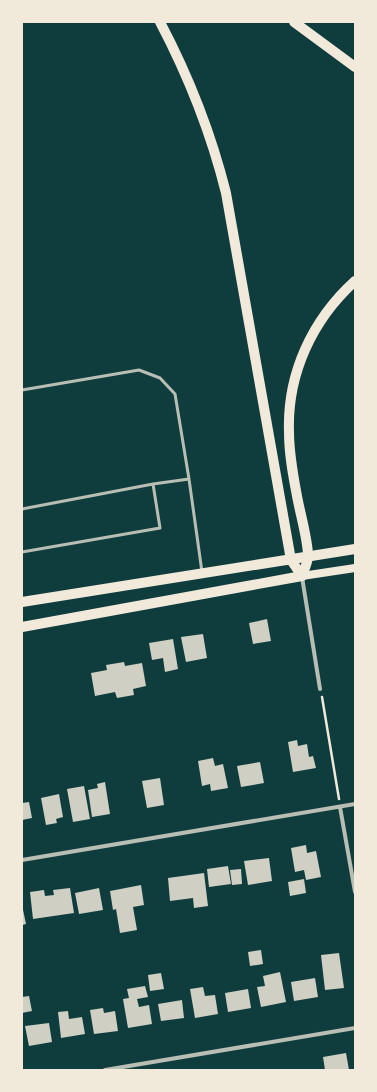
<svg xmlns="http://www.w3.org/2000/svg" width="377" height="1092" viewBox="0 0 377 1092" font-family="'DM Sans',sans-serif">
<rect width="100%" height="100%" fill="#0f3d3e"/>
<!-- building -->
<path fill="#cfcfc3" d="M267,619l4,22 -18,3 -4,-21z
M203,634l4,24 -21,4 -5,-25z
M173,639l5,30 -13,3 -2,-14 -11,2 -3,-17z
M124,662l1,4 17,-3 4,23 -13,3 1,6 -17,3 -2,-6 -20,4 -4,-23 16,-3 -1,-5z
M297,740l1,6 9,-2 2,13 4,-1 3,12 -23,4 -5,-30z
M213,758l2,8 8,-2 5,24 -17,3 -1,-7 -8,2 -4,-25z
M260,762l4,21 -23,4 -4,-21z
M160,778l4,27 -17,3 -5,-27z
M105,782l5,32 -18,3 -4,-27 10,-2 -1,-4z
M84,786l6,33 -17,3 -6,-33z
M59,794l4,23 -7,2 1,4 -11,2 -5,-27z
M29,802l3,16 -10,2v-17z
M306,845l1,8 9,-2 5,26 -15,3 -2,-10 -9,2 -4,-24z
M269,858l3,23 -24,4 -4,-24z
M228,866l3,18 -22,3 -2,-18z
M241,869l1,15 -10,1 -2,-15z
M204,873l4,33 -14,2 -1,-10 -23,3 -2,-23z
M304,879l2,14 -16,3 -2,-14z
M141,885l3,20 -11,2 4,23 -17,3 -4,-24 -3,1 -3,-19z
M70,888l4,25 -41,6 -3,-27 14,-2 1,6 9,-1 -1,-5z
M99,888l4,22 -24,4 -4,-21z
M22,905l4,19 -4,1z
M261,950l2,14 -13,2 -2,-14z
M339,953l5,35 -19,2 -4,-35z
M280,972l6,30 -25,5 -4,-20 8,-1 -2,-10z
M161,973l3,16 -14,2 -2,-16z
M315,978l3,19 -24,4 -3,-19z
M145,986l3,11 -11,2 2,8 10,-2 3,19 -24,4 -5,-29 6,-1 -2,-9z
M203,987l2,9 10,-1 3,19 -23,4 -5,-29z
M248,989l3,19 -23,4 -3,-19z
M29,996l3,15 -10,2v-16z
M182,1000l2,18 -23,3 -3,-17z
M103,1008l1,5 11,-2 3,20 -24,3 -4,-24z
M68,1011l1,8 13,-2 3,17 -24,4 -3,-26z
M49,1023l3,19 -23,4 -4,-20z
M346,1053l3,17h-24l-2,-13z"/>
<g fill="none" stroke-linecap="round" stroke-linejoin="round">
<!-- path -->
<path stroke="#f1e9da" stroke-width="2.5" d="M322,697l17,102"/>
<!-- service -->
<path stroke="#b8beb3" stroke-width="3" d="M22,390l117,-20 21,8 15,16 14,85 13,93
M153,484l36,-5
M22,509l131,-25 7,44 -138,24"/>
<!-- minor -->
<path stroke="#b8beb3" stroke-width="4" d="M302,577l18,112
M340,807l15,85
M22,860l333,-56
M105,1070l250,-42"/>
<!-- secondary -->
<path stroke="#f1e9da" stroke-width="8" d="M302,576l53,-8"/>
<!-- primary -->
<path stroke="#f1e9da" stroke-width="10" d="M22,602l333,-53
M22,627l280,-51 -11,-16"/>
<!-- trunk -->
<path stroke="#f1e9da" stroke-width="10" d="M160,22c29,55 51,111 66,171l65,367
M294,22l61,45
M302,576c2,-6 6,-14 6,-20 0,-16 -8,-43 -11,-60 -4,-21 -8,-42 -8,-64 -2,-58 23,-112 66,-151"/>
</g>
<!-- border -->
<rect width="377" height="1092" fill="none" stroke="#f1e9da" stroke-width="46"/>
</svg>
